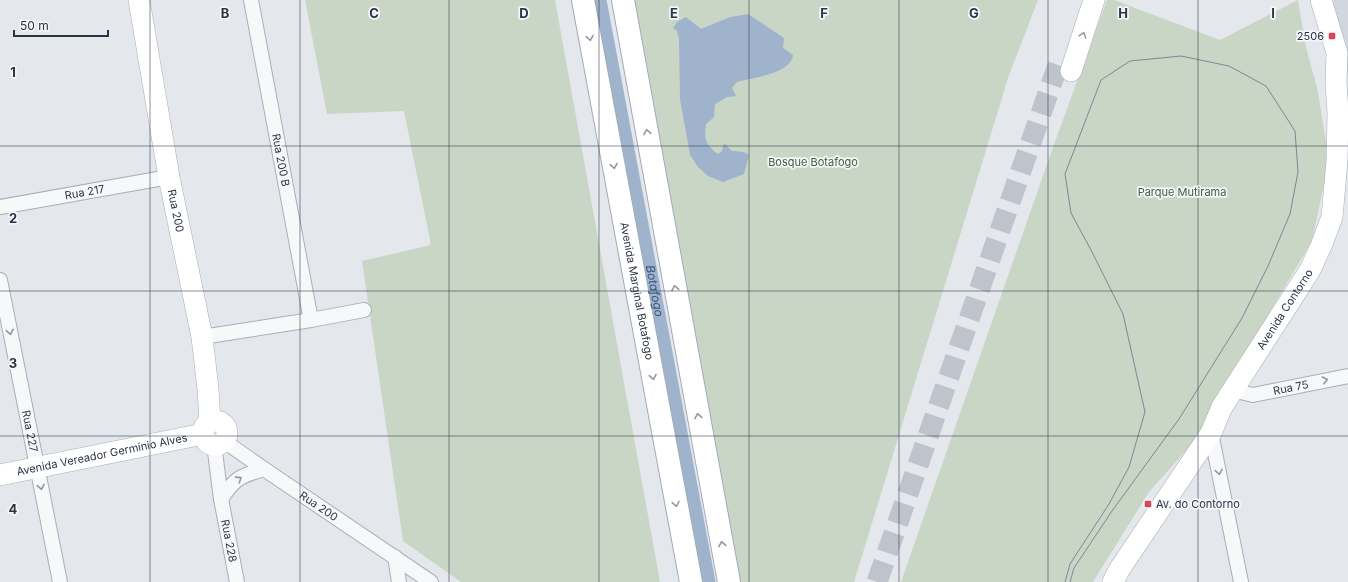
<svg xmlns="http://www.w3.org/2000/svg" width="1348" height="582" viewBox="0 0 1348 582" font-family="Inter,sans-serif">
<rect width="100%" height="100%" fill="#e4e7ec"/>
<!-- built -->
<path fill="#d2d6de" d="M1331,0h17v78z"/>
<!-- green -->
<path fill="#c9d6c5" d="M305,0h250l105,582h-199l-58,-41 -41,-280 69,-16 -27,-134 -77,3z
M623,0h415l-29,75 -155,507h-132z
M1107,0h7l106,40 78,-40 8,47 12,45 11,69 -17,80 -121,204 -42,47 -56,90h-192l152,-435z"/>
<!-- water -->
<path fill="#9fb4cc" d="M748,14l36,24 -1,10 10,7c-2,19 -42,23 -56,27l-5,6 4,8 -9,1 -12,7 -1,13 -8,7c-2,15 -1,20 12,30l4,-3 2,-8 8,8 12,1 5,3 -5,19 -21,8 -15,-6 -10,-9 -8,-12 -10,-56 -1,-60 -2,-8 -4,-3 4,-6 9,-5 15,12 29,-12z"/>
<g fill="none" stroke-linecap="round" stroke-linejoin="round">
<!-- canal -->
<path stroke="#9fb4cc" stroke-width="13" id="s1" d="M600,0l109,582"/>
<!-- secondary-tunnel -->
<path stroke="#bfc3cb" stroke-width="21" stroke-dasharray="21 10" stroke-linecap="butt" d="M877,582l181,-517"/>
<defs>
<g id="street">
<path id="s2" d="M0,207l169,-30"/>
<path id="s3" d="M0,280l60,302"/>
<path d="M311,320l53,-10"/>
<path d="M202,337l109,-17 -60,-320"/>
<path id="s4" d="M1232,390l21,5 95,-19"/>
<path d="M1211,433l30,149"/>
<path id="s5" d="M224,441l40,28 167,113"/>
<path id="s6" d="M214,444l7,55 16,83"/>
<path d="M221,499c14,-21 19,-23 43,-30"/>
<path d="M395,557l4,25"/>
</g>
<g id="secondary">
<path id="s7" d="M139,0l30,177 33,160 6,52 2,33"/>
<path d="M1071,71l23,-71"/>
<circle cx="215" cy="433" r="12"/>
<path id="s8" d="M0,475l203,-41"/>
<path id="s9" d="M1113,582l6,-12 92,-137 11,-26 88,-137 11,-24 11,-29 5,-56 1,-48 -2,-31 1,-29 -16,-53"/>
</g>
<g id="primary">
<path id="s10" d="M583,0l108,582"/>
<path d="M623,0l106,582"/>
</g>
</defs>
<!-- street casing -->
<use href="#street" stroke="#a9aeb7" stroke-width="16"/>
<!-- secondary casing -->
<use href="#secondary" stroke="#a9aeb7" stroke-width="22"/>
<!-- primary casing -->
<use href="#primary" stroke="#a3abb8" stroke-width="24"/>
<!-- street -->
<use href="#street" stroke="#f7f8fa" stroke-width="14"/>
<!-- secondary -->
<use href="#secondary" stroke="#fff" stroke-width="21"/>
<!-- primary -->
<use href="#primary" stroke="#fff" stroke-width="22"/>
<!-- tram -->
<path stroke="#7d8696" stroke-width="1" d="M1065,582l5,-18 39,-60 20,-37 16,-55 -22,-98 -32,-64 -20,-37 -6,-39 36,-94 29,-19 51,-5 48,10 37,20 29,45 3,41 -8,42 -22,52 -26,52 -63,101 -67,92 -38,57 -4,14"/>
</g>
<!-- one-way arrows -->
<defs><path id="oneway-chevron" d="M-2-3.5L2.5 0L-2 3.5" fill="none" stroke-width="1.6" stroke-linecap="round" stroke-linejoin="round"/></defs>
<g stroke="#959aa2">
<use href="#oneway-chevron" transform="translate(1083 35) rotate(-72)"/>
<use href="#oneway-chevron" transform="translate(590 38) rotate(79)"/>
<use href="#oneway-chevron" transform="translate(647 132) rotate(-100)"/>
<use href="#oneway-chevron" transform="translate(614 166) rotate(79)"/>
<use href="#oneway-chevron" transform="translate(675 288) rotate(-100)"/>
<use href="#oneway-chevron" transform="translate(653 377) rotate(79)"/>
<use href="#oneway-chevron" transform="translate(698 416) rotate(-100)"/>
<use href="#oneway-chevron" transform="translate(676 504) rotate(79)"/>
<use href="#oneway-chevron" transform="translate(722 544) rotate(-100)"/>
</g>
<g stroke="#9196a0">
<use href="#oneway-chevron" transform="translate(10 332) rotate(79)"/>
<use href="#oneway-chevron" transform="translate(1325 380) rotate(-12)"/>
<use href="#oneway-chevron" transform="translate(1219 472) rotate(79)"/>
<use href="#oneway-chevron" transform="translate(239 479) rotate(-33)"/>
<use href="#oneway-chevron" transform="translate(41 487) rotate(79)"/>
</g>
<!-- grid -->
<path fill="none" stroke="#2b3445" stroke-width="1" stroke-opacity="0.55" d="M150,0v582M300,0v582M449,0v582M599,0v582M749,0v582M899,0v582M1048,0v582M1198,0v582M0,146h1348M0,291h1348M0,436h1348"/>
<!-- markers -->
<g fill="#d1495b" stroke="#f4f6f9" stroke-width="1.5">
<rect x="1328" y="32" width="8" height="8" rx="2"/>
<rect x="1144" y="500" width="8" height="8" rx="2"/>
</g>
<g text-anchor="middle" stroke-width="3.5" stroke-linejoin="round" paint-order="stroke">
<!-- poi labels -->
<g font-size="11" fill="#2b3445" stroke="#f4f6f9" text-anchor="end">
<text x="1324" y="40">2506</text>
<text x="1156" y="508" text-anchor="start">Av. do Contorno</text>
</g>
<!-- street labels -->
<g font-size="11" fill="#2b3445" stroke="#f4f6f9">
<text transform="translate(281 160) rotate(79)" y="4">Rua 200 B</text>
<text dy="4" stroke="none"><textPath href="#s2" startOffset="86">Rua 217</textPath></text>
<text dy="4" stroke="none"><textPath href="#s7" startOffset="214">Rua 200</textPath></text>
<text dy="4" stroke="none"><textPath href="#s10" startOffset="296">Avenida Marginal Botafogo</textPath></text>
<text dy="4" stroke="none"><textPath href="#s9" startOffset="323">Avenida Contorno</textPath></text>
<text dy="4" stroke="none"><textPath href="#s4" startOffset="60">Rua 75</textPath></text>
<text dy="4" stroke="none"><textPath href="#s3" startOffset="154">Rua 227</textPath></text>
<text dy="4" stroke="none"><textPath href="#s8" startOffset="104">Avenida Vereador Germínio Alves</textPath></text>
<text dy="4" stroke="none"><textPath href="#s5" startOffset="115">Rua 200</textPath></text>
<text dy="4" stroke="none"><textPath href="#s6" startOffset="98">Rua 228</textPath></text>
</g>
<!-- park labels -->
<g font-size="11" fill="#3f6138" stroke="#f4f6f9">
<text x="813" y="166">Bosque Botafogo</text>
<text x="1182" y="196">Parque Mutirama</text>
</g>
<!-- water labels -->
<g font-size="12" font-style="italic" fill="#34527a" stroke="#f4f6f9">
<text dy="4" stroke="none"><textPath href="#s1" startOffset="296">Botafogo</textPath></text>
</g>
</g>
<g font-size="13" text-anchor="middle" font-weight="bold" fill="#2b3445" stroke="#f4f6f9" stroke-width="3.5" stroke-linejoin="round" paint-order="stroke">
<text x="225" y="18">B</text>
<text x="374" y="18">C</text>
<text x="524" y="18">D</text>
<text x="674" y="18">E</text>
<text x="824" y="18">F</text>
<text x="974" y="18">G</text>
<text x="1123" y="18">H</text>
<text x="1273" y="18">I</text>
<text x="13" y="77">1</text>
<text x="13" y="223">2</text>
<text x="13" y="368">3</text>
<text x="13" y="514">4</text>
</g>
<!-- scale -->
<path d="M14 30v6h94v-6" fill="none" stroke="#2b3445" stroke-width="2"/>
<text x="20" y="30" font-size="12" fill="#2b3445" stroke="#f4f6f9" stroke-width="3" paint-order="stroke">50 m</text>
</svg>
